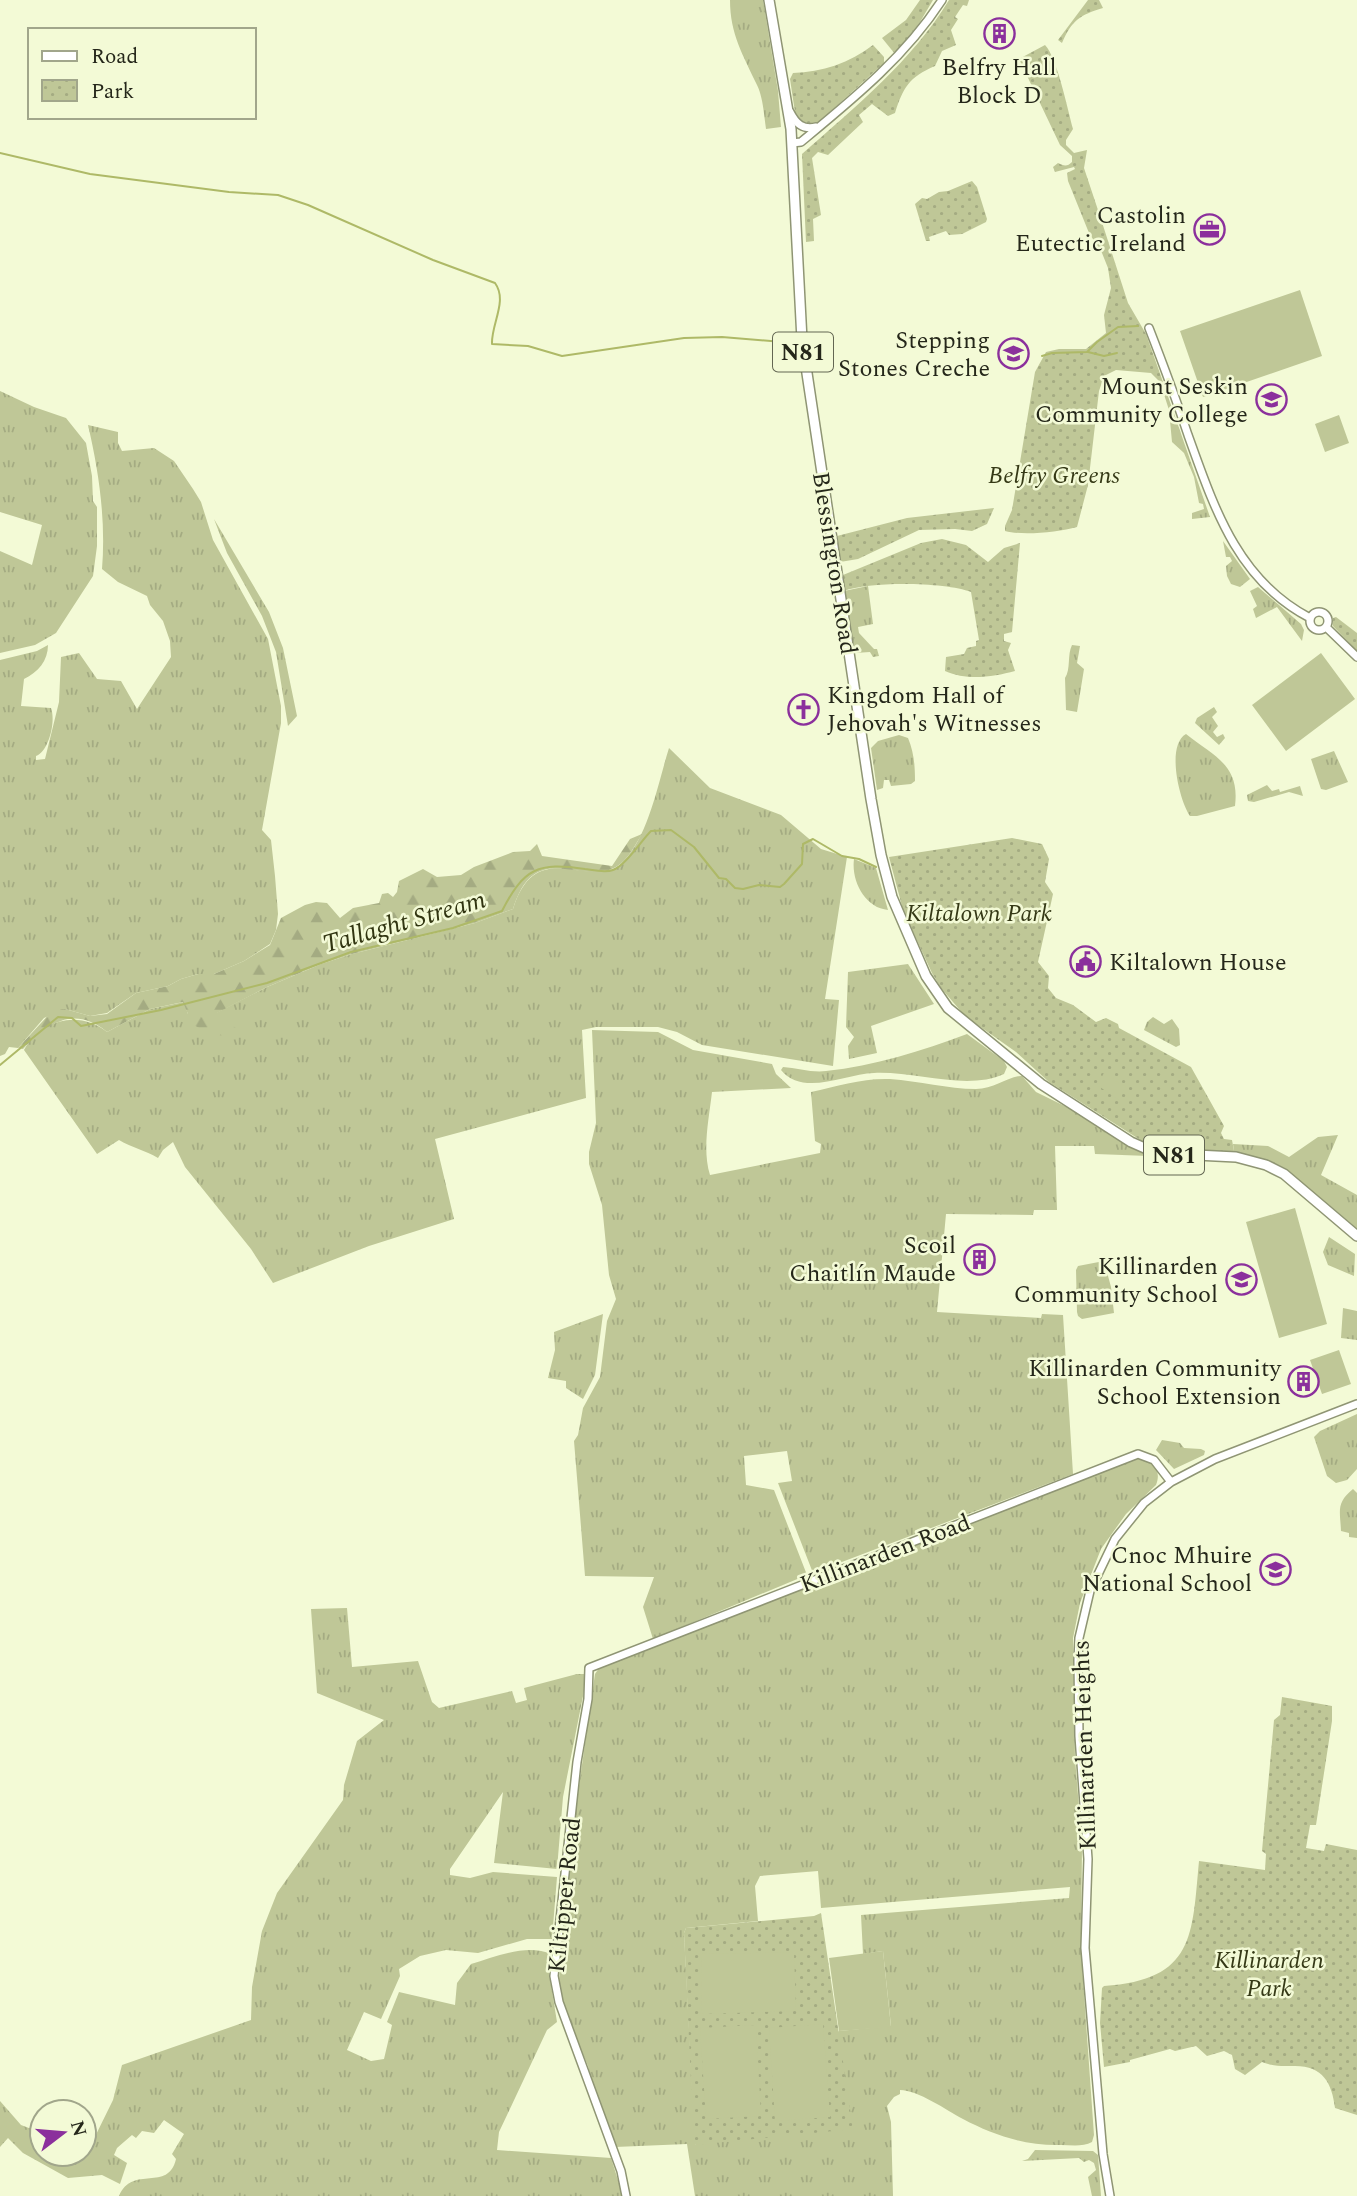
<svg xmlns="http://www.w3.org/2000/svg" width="1357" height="2196" viewBox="0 0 1357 2196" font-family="Spectral,serif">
<defs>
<pattern id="grass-tufts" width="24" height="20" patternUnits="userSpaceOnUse" patternTransform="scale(1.75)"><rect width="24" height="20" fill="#bfc797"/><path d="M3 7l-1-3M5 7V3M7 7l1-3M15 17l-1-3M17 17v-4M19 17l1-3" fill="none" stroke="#a4ab82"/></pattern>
<pattern id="forest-firs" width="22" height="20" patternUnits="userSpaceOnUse" patternTransform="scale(1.75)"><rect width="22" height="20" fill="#bfc797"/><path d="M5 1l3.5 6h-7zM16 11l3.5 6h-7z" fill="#a4ab82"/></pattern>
<pattern id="park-dots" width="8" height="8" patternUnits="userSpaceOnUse" patternTransform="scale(1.75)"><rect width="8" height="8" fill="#bfc797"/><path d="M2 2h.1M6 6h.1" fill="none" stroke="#a4ab82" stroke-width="1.8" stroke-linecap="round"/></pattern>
</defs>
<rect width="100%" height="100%" fill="#f3fad6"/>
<!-- grass -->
<path fill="url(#grass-tufts)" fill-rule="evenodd" d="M730,0h33l15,91 3,36 -15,2c-2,-14 -3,-32 -9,-44 -14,-30 -27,-51 -27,-85z
M1160,382h3l47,135 -18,2v-6l12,-4 -1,-5 -4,-1 -5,-26 -10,-24 -12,-11 -3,-32z
M0,391l34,16 32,11 20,25 6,33 1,25 4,6v39l-4,30 -37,57 -21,12 -35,8v-102l32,14 10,-40 -42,-13z
M88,425l30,7v11l4,8 32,-3 20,13 19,28 8,13 12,38 55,99 13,67v17l-19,107 9,10 4,36 3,38 -2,16 -6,14 -26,17 -30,13h-16l-17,5 -13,7 -32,7 -29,20 -17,3 -25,-7 -21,9 -26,30 -9,-1 -4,7 -5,2v-396l37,-9 11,-6c0,16 -10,27 -24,34l-3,27 30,2c5,13 -2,43 -15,48v4l9,-1 14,-57 2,-45 18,-4 18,26 24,2 16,28 34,-52 -1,-16 -7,-20 -13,-16 -3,-9 -29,-14 -16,-13c4,-48 -3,-97 -14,-144z
M214,519l55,93 14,36 14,68 -9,10 -12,-74 -14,-36 -35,-63z
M1223,541l27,38 -10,8 -9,-3 -4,-8 -1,-10 6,-5 -2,-4h-4z
M868,586l5,38 -15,3 1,6 15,16h3l2,7 -6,1 -3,-5 -15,1 -11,-62z
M1258,587l43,37 3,6 -2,11 -25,-34 -21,11 -3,-9 4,-3 -7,-15z
M1072,645l8,1 -3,17 7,6 -7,43 -11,-2 -1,-32c6,-9 2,-23 7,-33z
M1214,707l3,5 -5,5 6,9 -5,6 4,5 6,-3 2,4 -6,7 -24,-22 2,-5z
M1186,734c29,23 54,31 49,72l-38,10h-7c-11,-16 -24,-71 -4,-82z
M899,735l9,3c6,14 7,28 7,43l-4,3 -20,2 -2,-6h-5l-1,8 -6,2 -6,-42 7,-7z
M669,748l41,40 71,27 40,34 26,8 -22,142 14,1 -6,66 -131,-21 -25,-13 -19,-5h-62l-14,3 4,68 -151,41 19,80 -85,27 -96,37 -22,-34 -66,-82 -12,-25 -10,8 -5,8c-13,-8 -26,-10 -39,-18l-22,14 -73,-104c17,-30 55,-41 83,-18l43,-23 34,-7 4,12 28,-1 51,-26 54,-23 31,-10 123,-31 38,-14c24,-77 79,-15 110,-47 26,-27 35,-79 46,-114z
M1334,751l14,31 -22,8 -5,-1 -10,-30z
M1267,785l5,6 7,-2 1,3 20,-6 3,10 -14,-4 -35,10 -6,-1 -1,-6z
M854,859l22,9 12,42c-23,-2 -37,-29 -34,-51z
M908,964l26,40 -63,22 6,27 -28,6 -1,-13 6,-9 -8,-10 2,-55z
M1153,1017l11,7 8,-5 7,10 1,16 -4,2 -32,-17 3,-8z
M592,1030l66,2 35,18 79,14 4,10 15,14 -79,4c-3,27 -10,57 -2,83l110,-22 1,-9 -6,-3 -4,-49c26,-6 52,-14 79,-13 29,2 58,10 86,10 18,0 35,-14 46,-13l14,16 47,23 50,34 17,7 -55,-2 -1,-8h-39l2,64h-23l-1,5 -87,-1 -9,98 104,6 1,-4 21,1 10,159 -260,99 -35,-90 14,-2 -5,-30 -43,5 2,29 28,5 33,85 -154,64 -10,-32 11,-30 -69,-1 -11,-135 4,-6 5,-27 17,-31 7,-56 9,-22 -7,-24 -7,-70 -13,-41v-12l7,-29z
M967,1034l37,27 3,6 -3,7c-37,17 -89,-3 -130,-1 -29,1 -71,24 -93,-3l2,-3c14,1 30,6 43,4 48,-5 96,-20 141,-37z
M1338,1135l-17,40 36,20v36l-76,-64 -47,-16 -1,-7 35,2 21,11 29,-20z
M1329,1237l26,17 -1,22 -26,-11 -5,-13z
M1104,1261l7,26 3,26 -32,6 -4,-3 -1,-4 -1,-42 2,-4z
M1343,1308l14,3v29l-16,-2z
M603,1314l-8,61 -12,24 -17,-11v-7l-18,-3 7,-28 -1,-18z
M1357,1414v55l-10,11 -11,3 -9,-7 -13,-39 6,-6z
M1162,1440l18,3 4,5 17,1 4,2 -1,4 -30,14 -18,-19z
M1137,1458c16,0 25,12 19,27l-30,29 -25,35 -21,54 -7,35 2,120 7,87 -1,106 13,184 -2,7c-9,5 -21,3 -31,3 -35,1 -68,-10 -98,-26 -17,-9 -45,-29 -63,-29v4l-6,3 -7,9 4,16 2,74h-198l-8,-52 -72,3 -20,-53 -7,-28 -24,-57 -5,-28 8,-111 28,-196 4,-6zM818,1871l3,37 249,-21 -1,11 -208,17 2,39 20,-3 8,75 -52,5 -144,114 -11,-212 2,-5 72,-7 -3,-35 5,-10z
M1353,1489l4,4v45l-8,-1v-4l-8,-2c-1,-21 -5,-28 12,-42z
M347,1608l5,59 66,-6 14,41 7,6 73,-17 4,12 11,-3 -3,-12 53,-14h7l2,7 -23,116 -6,72 -63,-6 9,-71 -53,77v6l20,3 23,-6 64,5 -5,62h-25l-49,14 -32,-3 -26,6 -21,13 1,7 -19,43 -17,-7 -17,38 24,11 13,-2 8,-34 -5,-3 12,-30 56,13 2,-22 14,-19c24,-7 56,-21 80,-10l-2,19 8,49 -10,8 -48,102 -2,18 114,8 12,38h-504c14,-32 49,-3 57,-37l-4,-5 12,-20 -20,-14 -10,13 -12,-2 -6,7 -4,-3 -15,13 -3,7 13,8 -7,21 -18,-9 -34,3 -45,-25 -15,-15 -8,9v-46l21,24 21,8v21h33l9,5 29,-59 9,-35 129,-45 1,-33 10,-56 15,-38 66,-93 1,-15 13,-44 27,-21 -67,-27 -6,-84z
M1035,2150l58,1 5,4 3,41h-9l-4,-19 8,-7 -2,-7 -5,-3 -5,2 -5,-4 -57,3 6,-2z"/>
<!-- forest -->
<path fill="url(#forest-firs)" d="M642,834c-7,11 -14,26 -26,33 -36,20 -81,-30 -103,42l-38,14 -123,31 -31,10 -54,23 -50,26v4l26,15 1,4c-17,4 -46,-5 -58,-17l2,-5 -5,-12 -33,7 -43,23c-33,-27 -59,-9 -84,17l-5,-1 35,-38 12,-1 25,7 17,-2 29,-21 32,-7 13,-7 17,-5h16l30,-13 26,-16 11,-27 24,-13 11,-3 11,1 13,15 13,-10 26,-5 3,-9 6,-1 5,4 4,-5 2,-11 24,-12 14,8 24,-2 13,-8 39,-15 17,-1 7,-7 5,12 70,10 18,-27z"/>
<!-- park -->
<path fill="url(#park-dots)" d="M920,0h13l-13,22 -25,32 -13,-16 24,-18z
M949,0h20l-2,6 -4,-1 -8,12 3,2 -7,11 5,15 -14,6 -7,15c-26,11 -32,22 -40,47l-7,3 -16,-12 -13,11 4,7 -35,33 -10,-3 -6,6 9,57 -8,4 1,22 -8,1 -4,-88c53,-47 110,-93 147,-154z
M1088,0h11l4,8c-23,7 -31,12 -41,35l-4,-3z
M873,45l11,12v6l-65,59 -12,3 -11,-6 -6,-40 3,-6c29,-1 57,-10 80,-28z
M1045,45c12,12 23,66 28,84l-7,11v5l8,8 13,-3 -3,18 15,45 29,90 18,31 17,48h-3l-9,-9 -35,-3 -12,6 -5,15 -11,94 -11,42c-19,5 -53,9 -72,4v-5l7,-16 23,-138 11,-20 13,-3h27l20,-16 -2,-18 7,-27 -3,-20 -6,-15 -13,-20 -21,-52 -1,-8 8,-4 -1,-2 -19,5 -2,-5 5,-4c6,3 9,4 14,-1v-6l-12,-11 -41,-86z
M972,181l5,6 10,32 -1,3 -24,12 -13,1 -3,-4 -17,6 1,4h-4l-11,-37 7,-6 5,1 12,-7 9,-1z
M994,508l-7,16 -15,7 -17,-2 -36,1 -61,29 -18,3 -3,-26 70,-18z
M942,539l24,6 22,17 16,-14 16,-5 -8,89 -8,2v7l7,2 -3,7 7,21c-22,6 -48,10 -70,0l1,-14 18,-3 3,-6 9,-2v-5l3,-1 -8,-48c-25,-10 -102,-11 -127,-1l-1,-16 78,-32z
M1336,617l21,16v18l-24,-25v-8z
M1012,838l30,6 7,15 -4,23 8,12 -15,68 11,14 -1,12 8,10 17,7 23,17 10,-4 12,6 1,4 72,39 33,59 -3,7 3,6 8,1 2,11h-53l-22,-4 -17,-6 -93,-59 -33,-30 -51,-36 -24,-28 -9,-15 -29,-63 -14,-53z
M1282,1697l50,9v15l-16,104h-6l-4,23 18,3 2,-7 31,6v265l-22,-7c-3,-25 -12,-42 -40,-42 -13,0 -20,1 -33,-4l-17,13 -10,-6 -3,-14 -8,-4 -17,5 -11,-10 -21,5 -5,-2 -40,11v2l-26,5 -4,-44 2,-35 2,-2c91,-6 88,-51 95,-125l66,9 1,-16 -4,-3 12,-131 6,-5z
M821,1913l32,216 -159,16 -10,-212 2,-5 128,-12z"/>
<!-- garden -->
<path fill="#bfc797" d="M1300,290l22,66 -119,41 -23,-66z
M1339,415l10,28 -24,9 -10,-28z
M1321,653l34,46 -69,52 -34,-46z
M1104,1073l22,14 -7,13 -22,-15z
M1295,1208l32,116 -48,14 -33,-116z
M1339,1350l12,34 -29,10 -12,-34z
M883,1951l8,76 -52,4 -10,-73z
M794,1952l2,59 -94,3 -1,-60z
M823,2024l7,93 -55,4 -6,-93z
M756,2025l5,91 -55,3 -6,-91z"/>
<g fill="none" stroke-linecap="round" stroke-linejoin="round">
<!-- stream -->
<path stroke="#aeb967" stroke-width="2" d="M0,153l90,21 139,18 49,3 30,10 125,55 62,23c13,18 -4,41 -3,61l36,2 34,10 122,-18 38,-1 72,6
M1088,352l16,4 13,-3
M1042,356l10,-3 35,-1 10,-10 21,-15 20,-1
M0,1065l58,-48 14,1 9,8 80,-16 106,-27 84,-31 102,-24 49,-17c22,-43 36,-49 83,-42 8,1 20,4 28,1 12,-4 28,-29 38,-39l20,-1 23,17 25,31 7,1 9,9 8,1 16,-4 21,2 4,-3 18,-20 1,-20 10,-5 29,17 17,3 17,8"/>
<defs>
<path id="tertiary" d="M790,112c6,12 13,18 26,15
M792,143l9,-1c52,-43 104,-85 141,-142
M1149,328c14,36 27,71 39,107 26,72 49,145 122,183
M1310 621a9 9 0 1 1 18 0a9 9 0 1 1-18 0Z
M1326,627l31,30
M626,2196l-5,-25 -62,-169 -5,-26 23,-214 11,-63 1,-31 549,-214 16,6 17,22
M1110,2196l-7,-42 -18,-206 3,-89 -9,-123 -1,-76 1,-22 11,-47 25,-52 29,-36 27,-21 44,-23 142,-55"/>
<path id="primary" d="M769,0l22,129 11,211 69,459 10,56 11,42 34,79 22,32 93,76 90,58 25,11 80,4 30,8 18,9 73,62"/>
</defs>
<!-- tertiary casing -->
<use href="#tertiary" stroke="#8f9574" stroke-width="10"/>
<!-- primary casing -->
<use href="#primary" stroke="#8f9574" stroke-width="12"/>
<!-- tertiary -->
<use href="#tertiary" stroke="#fff" stroke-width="7"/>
<!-- primary -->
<use href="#primary" stroke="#fff" stroke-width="9"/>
</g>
<!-- icons -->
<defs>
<symbol id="building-ring" viewBox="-11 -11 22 22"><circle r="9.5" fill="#f3fad6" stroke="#8b309c" stroke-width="1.5"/><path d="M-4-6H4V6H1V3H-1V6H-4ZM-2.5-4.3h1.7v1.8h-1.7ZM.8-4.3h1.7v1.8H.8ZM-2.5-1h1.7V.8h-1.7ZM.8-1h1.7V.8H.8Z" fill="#8b309c"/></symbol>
<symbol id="office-ring" viewBox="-11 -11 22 22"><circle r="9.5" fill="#f3fad6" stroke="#8b309c" stroke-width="1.5"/><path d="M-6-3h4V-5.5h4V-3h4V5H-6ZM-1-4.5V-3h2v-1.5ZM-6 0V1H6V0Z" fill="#8b309c"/></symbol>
<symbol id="school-ring" viewBox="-11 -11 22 22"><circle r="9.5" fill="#f3fad6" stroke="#8b309c" stroke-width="1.5"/><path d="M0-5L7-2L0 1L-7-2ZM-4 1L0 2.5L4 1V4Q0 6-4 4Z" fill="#8b309c"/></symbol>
<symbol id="church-ring" viewBox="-11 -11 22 22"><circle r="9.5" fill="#f3fad6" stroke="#8b309c" stroke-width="1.5"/><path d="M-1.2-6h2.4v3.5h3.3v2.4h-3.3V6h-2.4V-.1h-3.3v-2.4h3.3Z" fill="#8b309c"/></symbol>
<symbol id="civic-ring" viewBox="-11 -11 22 22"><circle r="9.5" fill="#f3fad6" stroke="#8b309c" stroke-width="1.5"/><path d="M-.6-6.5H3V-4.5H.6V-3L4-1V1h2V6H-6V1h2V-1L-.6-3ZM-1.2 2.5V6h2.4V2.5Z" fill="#8b309c"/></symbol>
</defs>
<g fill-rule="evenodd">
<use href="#building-ring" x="982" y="16" width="35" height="35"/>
<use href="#office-ring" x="1192" y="212" width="35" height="35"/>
<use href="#school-ring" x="996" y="336" width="35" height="35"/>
<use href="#school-ring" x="1254" y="382" width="35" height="35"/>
<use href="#church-ring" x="786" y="692" width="35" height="35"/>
<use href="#civic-ring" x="1068" y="944" width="35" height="35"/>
<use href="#building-ring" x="962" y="1242" width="35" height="35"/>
<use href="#school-ring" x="1224" y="1262" width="35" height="35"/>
<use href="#building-ring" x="1286" y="1364" width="35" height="35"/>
<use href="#school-ring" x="1258" y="1552" width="35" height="35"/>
</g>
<g text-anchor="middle" stroke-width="5" stroke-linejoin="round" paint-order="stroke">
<!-- shield labels -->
<g fill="#f3fad6" stroke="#636652" stroke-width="2">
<rect x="773" y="332.5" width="60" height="39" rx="5"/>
<rect x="1144" y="1135.5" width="60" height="39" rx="5"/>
</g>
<g font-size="23" font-weight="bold" fill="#25271a">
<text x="803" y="360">N81</text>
<text x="1174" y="1163">N81</text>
</g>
<!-- poi labels -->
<g font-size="24" fill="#25271a" stroke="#f3fad6" text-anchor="end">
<text x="999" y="75" text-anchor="middle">Belfry Hall<tspan x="999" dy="28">Block D</tspan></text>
<text x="1186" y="223">Castolin<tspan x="1186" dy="28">Eutectic Ireland</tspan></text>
<text x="990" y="348">Stepping<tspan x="990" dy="28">Stones Creche</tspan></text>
<text x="1248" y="394">Mount Seskin<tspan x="1248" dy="28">Community College</tspan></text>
<text x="827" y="703" text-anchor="start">Kingdom Hall of<tspan x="827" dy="28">Jehovah's Witnesses</tspan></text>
<text x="1109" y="970" text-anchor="start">Kiltalown House</text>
<text x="956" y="1253">Scoil<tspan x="956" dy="28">Chaitlín Maude</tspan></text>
<text x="1218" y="1274">Killinarden<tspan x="1218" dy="28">Community School</tspan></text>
<text x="1281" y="1376">Killinarden Community<tspan x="1281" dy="28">School Extension</tspan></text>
<text x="1252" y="1563">Cnoc Mhuire<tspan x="1252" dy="28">National School</tspan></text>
</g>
<!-- park labels -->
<g font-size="24" font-style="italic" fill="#353916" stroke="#f3fad6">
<text x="1054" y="483">Belfry Greens</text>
<text x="979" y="921">Kiltalown Park</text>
<text x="1269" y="1968">Killinarden<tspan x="1269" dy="28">Park</tspan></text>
</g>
<!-- street labels -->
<g font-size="24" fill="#25271a" stroke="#f3fad6">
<text transform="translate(835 563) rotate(81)" y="8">Blessington Road</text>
<text transform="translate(885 1553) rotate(-21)" y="8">Killinarden Road</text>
<text transform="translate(1084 1745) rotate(-92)" y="8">Killinarden Heights</text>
<text transform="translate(564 1895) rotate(-84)" y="8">Kiltipper Road</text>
</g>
<!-- water labels -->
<g font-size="26" font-style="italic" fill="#313511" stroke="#f3fad6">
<text transform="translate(404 921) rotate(-16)" y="9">Tallaght Stream</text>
</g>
</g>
<!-- legend -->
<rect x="28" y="28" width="228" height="91" fill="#f3fad6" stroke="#a1a68b" stroke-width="2"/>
<rect x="42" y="51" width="35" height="10" fill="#ffffff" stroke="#a1a68b" stroke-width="2"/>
<text x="91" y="63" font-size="21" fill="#25271a">Road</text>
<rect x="42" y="80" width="35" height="21" fill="url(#park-dots)" stroke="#a1a68b" stroke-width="2"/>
<text x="91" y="98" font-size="21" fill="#25271a">Park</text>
<!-- north arrow -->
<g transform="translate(63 2133) rotate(74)"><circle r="33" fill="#f3fad6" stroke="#a1a68b" stroke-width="2"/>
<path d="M0-5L12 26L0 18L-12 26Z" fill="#8b309c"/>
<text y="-10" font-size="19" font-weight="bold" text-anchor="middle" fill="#25271a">N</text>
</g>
</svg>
